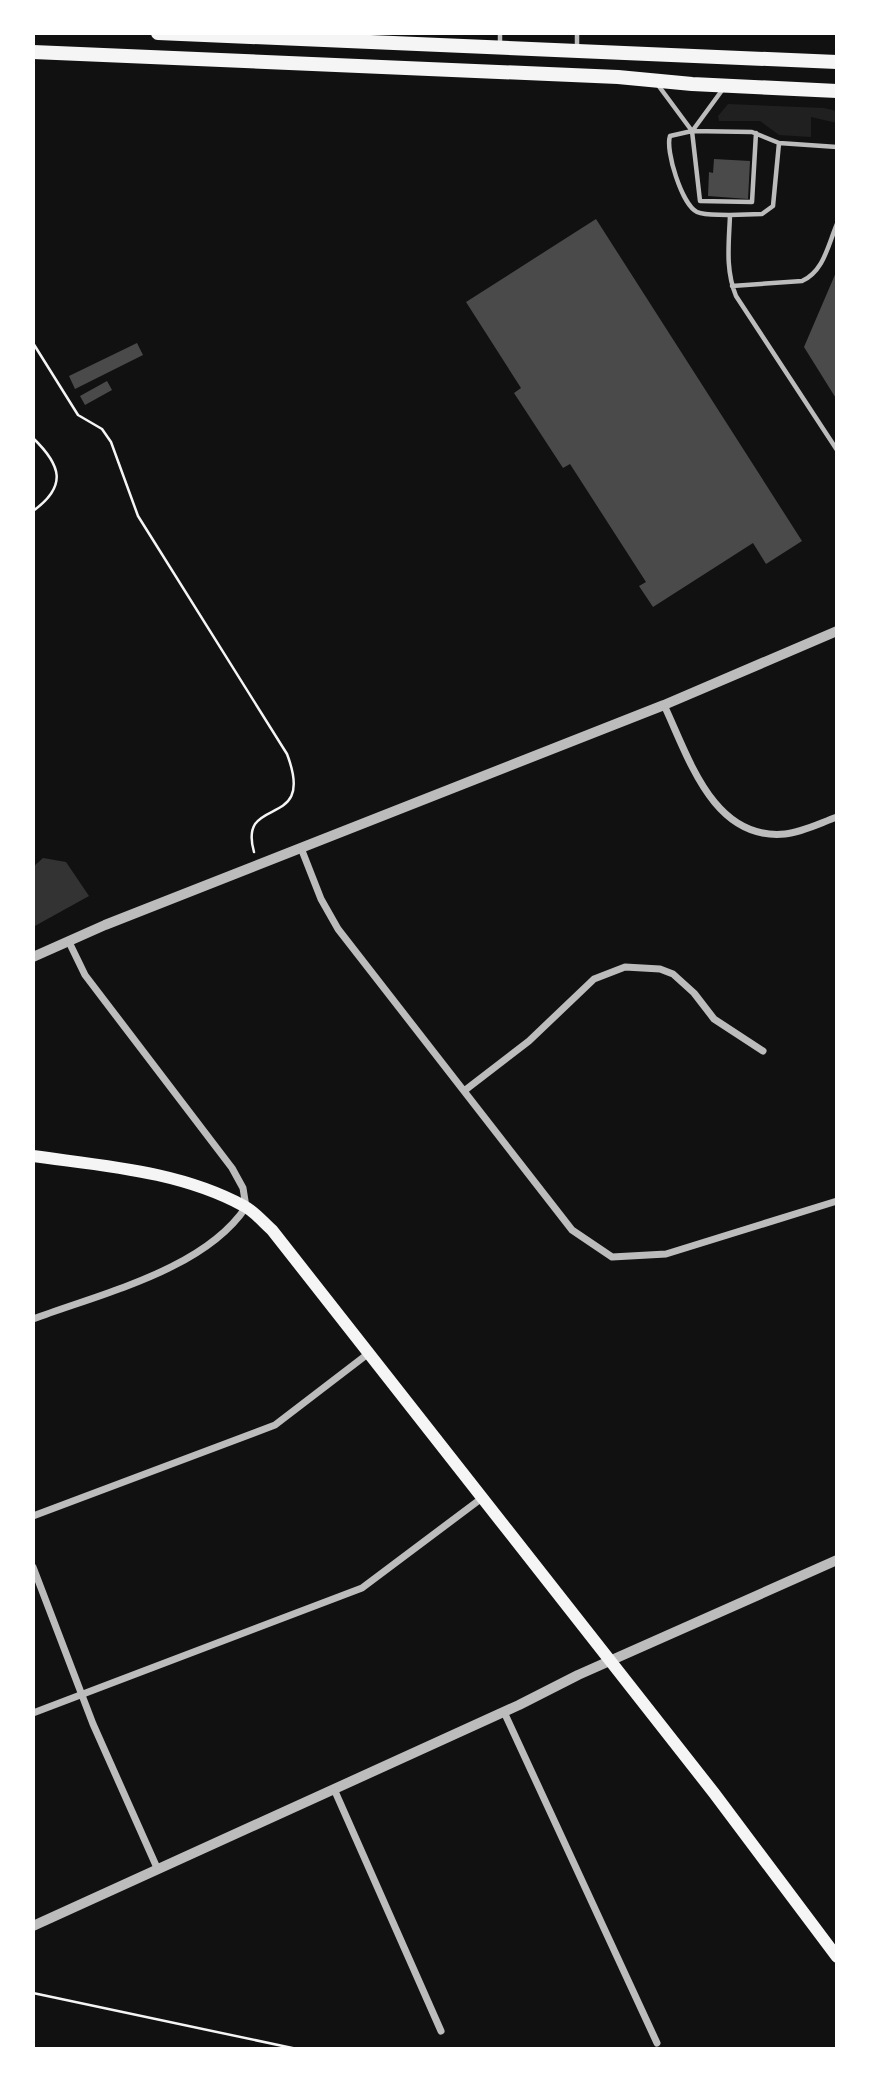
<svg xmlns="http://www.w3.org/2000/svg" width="870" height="2082" viewBox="0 0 870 2082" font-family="'Space Grotesk',sans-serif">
<rect width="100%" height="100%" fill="#111"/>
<!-- green -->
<path fill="#202020" d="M728,104l96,4 13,3v12l-26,-6v20l-32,-2 -19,-14h-41l-1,-5z"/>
<!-- water -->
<path fill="#333" d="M43,858l23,4 23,34 -56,31v-60z"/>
<!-- building -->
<path fill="#4a4a4a" d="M714,159l36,2 -2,38 -40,-3 1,-24 4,1z
M596,219l206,322 -36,23 -13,-21 -100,64 -14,-21 7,-4 -76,-118 -7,4 -49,-75 7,-5 -55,-86z
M837,270v130l-33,-53z
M137,343l6,12 -68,34 -6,-13z
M107,381l5,9 -27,15 -5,-9z"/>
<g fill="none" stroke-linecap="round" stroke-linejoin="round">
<!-- path -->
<path stroke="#f5f5f5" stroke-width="2.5" d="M33,343l45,72 24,14 9,13 27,74 149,238c30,79 -50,38 -33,98
M33,438c28,27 35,48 0,73
M33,1993l264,56"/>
<!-- service -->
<path stroke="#bcbcbc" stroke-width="4.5" d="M500,33v14
M577,50v-17
M658,85l34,46 8,70 52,1 4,-69
M693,130l30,-41
M837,147l-58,-4 -6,63 -11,8 -32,1c-1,28 -5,54 6,81l101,154
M730,215c-11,-1 -24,1 -33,-3 -15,-7 -32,-62 -27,-76l22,-5 60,1 27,11
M732,286l70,-5c22,-10 26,-36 35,-57"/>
<!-- minor -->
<path stroke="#bcbcbc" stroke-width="7" d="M664,705c25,53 49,136 121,129 18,-2 35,-11 52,-17
M301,848l20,51 17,30 234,301 40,27 54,-3 171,-53
M464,1091l65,-50 65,-62 31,-12 35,2 13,5 21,19 20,26 49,32
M33,1319c69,-26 171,-49 213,-112l-3,-19 -11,-20 -147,-193 -16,-33
M33,1516l242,-91 94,-72
M33,1567l60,157 65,146
M504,1712l153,331
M33,1713l329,-125 120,-90
M334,1789l107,242"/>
<!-- tertiary -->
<path stroke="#bcbcbc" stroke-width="10" d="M33,957l72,-32 559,-220 173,-74
M33,1926l486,-221 59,-30 259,-115"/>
<!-- secondary -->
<path stroke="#f5f5f5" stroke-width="12" d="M33,1156c71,10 147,15 211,50 10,5 19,16 28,24l442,563 123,164"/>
<!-- trunk -->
<path stroke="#f5f5f5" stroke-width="14" d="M158,33l679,29
M33,52l585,25 74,7 145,7"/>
</g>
<!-- border -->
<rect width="870" height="2082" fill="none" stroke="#ffffff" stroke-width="70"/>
</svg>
